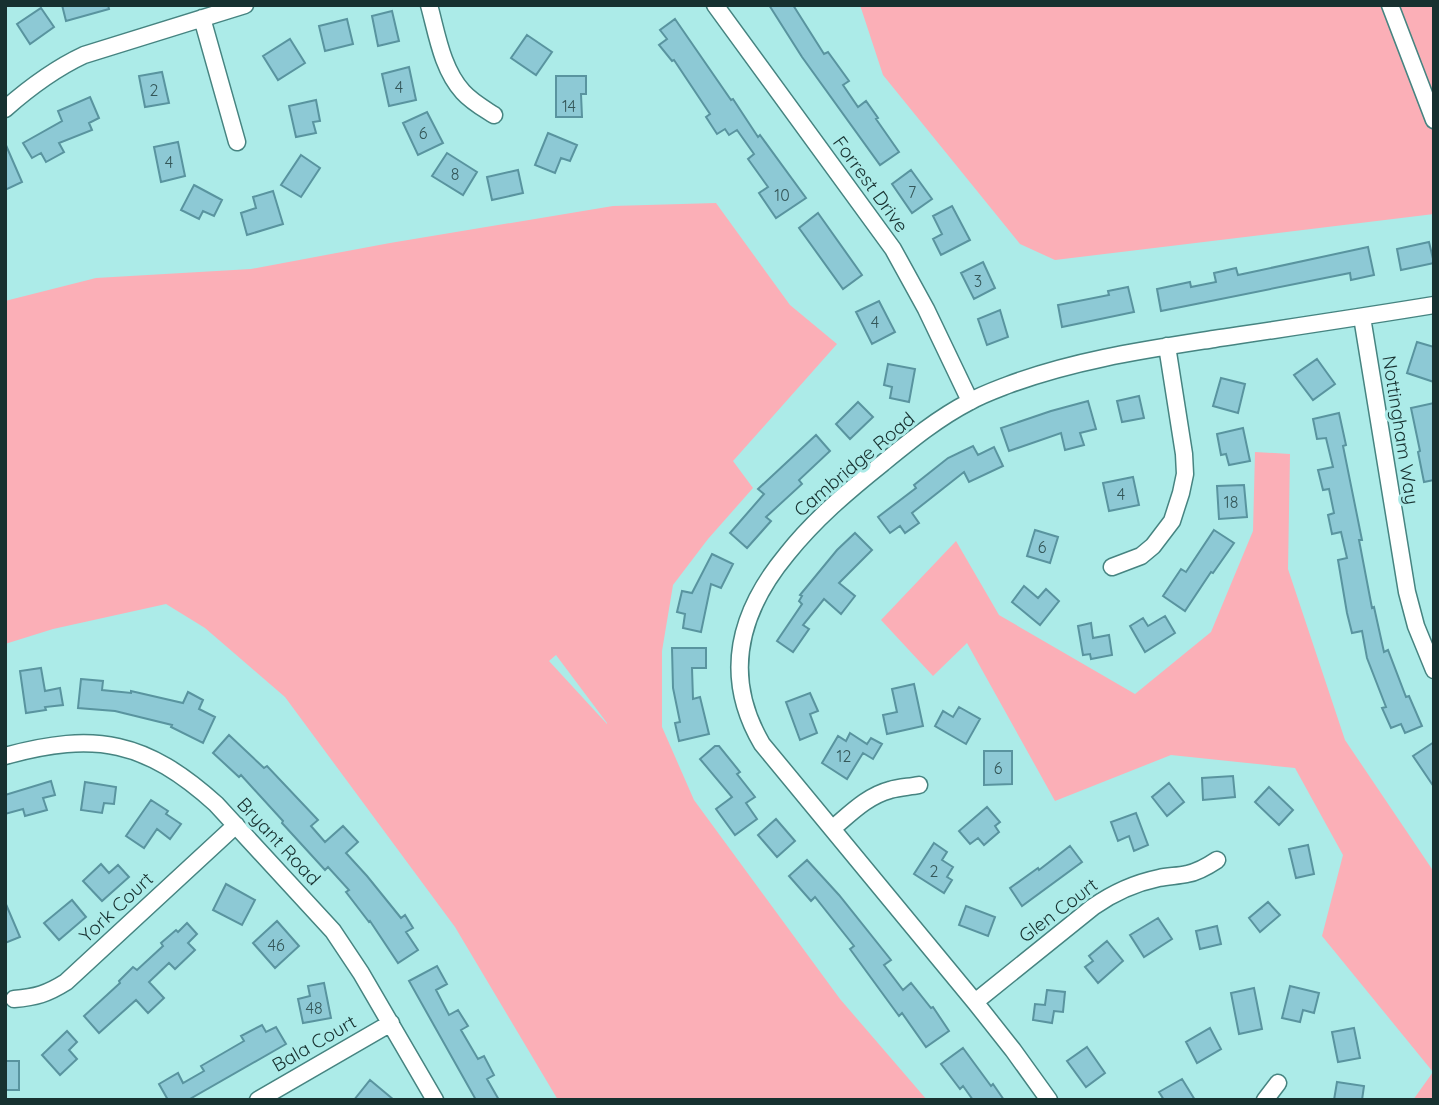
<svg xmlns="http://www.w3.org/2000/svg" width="1439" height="1105" viewBox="0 0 1439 1105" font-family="Quicksand,sans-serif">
<rect width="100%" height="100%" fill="#acebe8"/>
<!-- green -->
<path fill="#fbafb7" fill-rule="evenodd" d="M860,5h574v209l-379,46 -35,-16 -137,-169z
M716,203l74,102 47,39 -104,117 20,27 -45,51 -35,46 -11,66v76l32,73 146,199 87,101h-369l-103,-173 -170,-230 -80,-69 -39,-24 -113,25 -48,15v-343l91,-23 155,-9 139,-26 223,-37zM556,655l51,68v1l-58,-63z
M1255,452l35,2 -2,115 57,171 89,132v228h-21l20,-28 -111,-136 21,-81 -48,-87 -124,-13 -116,46 -88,-158 -34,33 -52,-56 75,-79 43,74 136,79 76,-62 42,-101z"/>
<!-- building -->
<path fill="#8dc9d5" stroke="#59949f" stroke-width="2" d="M62,5h46l1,4 -43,12z
M769,5h24l31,49 4,-2 21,29 -6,4 15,22 8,-6 12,17 -2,1 23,33 -19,13 -78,-108z
M41,8l13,19 -24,17 -13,-20z
M392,11l7,30 -21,5 -6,-30z
M347,19l6,25 -28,7 -6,-25z
M675,19l56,81 2,-1 25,38 2,-2 46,63 -30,20 -17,-25 9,-6 -20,-28 6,-5 -17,-24 -8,5 -4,-6 -8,5 -11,-17 4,-3 -36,-54 -2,1 -13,-16 8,-6 -7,-9z
M527,35l25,17 -16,23 -25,-17z
M290,39l15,24 -27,17 -15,-24z
M409,67l7,33 -27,6 -7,-32z
M162,72l7,31 -24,4 -6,-31z
M556,76h30v18h-5l1,23h-26z
M90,97l9,21 -10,5 3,7 -33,13 5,9 -18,10 -5,-9 -9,5 -9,-15 39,-22 -4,-10z
M316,100l4,21 -7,1 3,11 -20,4 -7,-31z
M427,112l16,31 -25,12 -15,-32z
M548,133l29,12 -7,16 -9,-3 -6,15 -20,-8z
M178,142l7,34 -24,6 -7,-35z
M5,143l17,39 -17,8z
M447,153l30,19 -14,23 -31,-19z
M301,155l19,13 -19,29 -20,-12z
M518,170l5,23 -31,7 -5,-23z
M911,170l21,29 -20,14 -20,-29z
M194,185l28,15 -8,16 -11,-5 -4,8 -18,-9z
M273,191l10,33 -36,11 -6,-22 15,-5 -3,-11z
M952,206l18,34 -29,15 -8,-16 9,-5 -9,-18z
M818,213l44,62 -19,14 -44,-61z
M1429,242l5,21 -33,7 -4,-21z
M1368,247l6,28 -23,5 -1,-7 -189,38 -4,-22 33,-7 1,5 25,-5 -2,-9 22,-5 2,7z
M983,262l12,26 -21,11 -13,-26z
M1128,287l6,25 -72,15 -4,-22 51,-10 -1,-4z
M879,301l16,31 -23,12 -16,-32z
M1000,310l8,27 -21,8 -9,-26z
M1417,342l17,5v35l-27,-9z
M1317,359l18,25 -22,16 -19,-25z
M888,364l27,5 -6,33 -19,-4 2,-11 -8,-2z
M1221,378l24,6 -7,29 -25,-7z
M1139,396l5,22 -22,4 -5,-21z
M1088,401l8,28 -16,4 4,12 -19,5 -4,-17 -52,18 -8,-23 50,-17z
M858,402l15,15 -23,22 -14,-15z
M1434,403v77l-10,2 -6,-30 2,-1 -9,-43z
M1339,413l7,32 -3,1 19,94h-3l13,68 2,-1 10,45 4,-2 18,47 3,-1 13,30 -17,7 -4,-9 -10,4 -9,-20 4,-1 -19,-49 -5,-27 -10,2 -5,-20 -9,-53 9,-2 -6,-26 -9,2 -4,-19 6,-2 -5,-24 -6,1 -5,-20 15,-3 -7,-29 -9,1 -4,-20z
M1243,428l7,33 -21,4 -3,-11 -5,1 -4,-21z
M816,435l14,16 -31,29 3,4 -36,33 5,4 -24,27 -17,-15 34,-39 -6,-5z
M973,446l5,9 16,-8 9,19 -34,16 -5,-10 -52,41 7,10 -14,10 -5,-7 -10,7 -12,-16 38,-29 -2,-3 34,-27z
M1133,477l6,28 -30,6 -6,-28z
M1244,485l3,32 -28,2 -2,-33z
M1035,530l23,7 -8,26 -23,-7z
M1214,530l20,13 -21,30 -2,-1 -26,39 -22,-15 18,-27 5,3z
M855,533l17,17 -33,33 16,13 -14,18 -17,-15 -21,26 6,4 -16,23 -16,-11 25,-37 -3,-3 3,-5 -2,-1 37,-45z
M712,554l21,10 -12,24 -10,-4 -10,48 -18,-4 2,-14 -8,-2 5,-21 10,2z
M1024,586l14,12 8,-9 13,12 -19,24 -28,-23z
M1165,616l10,17 -30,19 -15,-26 13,-8 5,8z
M1091,623l2,15 16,-3 3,20 -21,4 -1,-5 -7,1 -5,-29z
M672,648h34v20h-14l1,31 7,-2 9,37 -30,7 -4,-18 5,-1 -7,-34z
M41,668l4,23 15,-3 3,17 -18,2 1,3 -20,3 -6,-42z
M81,679l22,2 -1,9 29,3v-2l52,12 5,-11 15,8 -4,9 16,8 -12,26 -32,-16 1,-2 -57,-14 -37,-3z
M914,684l9,42 -36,8 -4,-19 14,-3 -5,-23z
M810,693l8,18 -8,3 7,19 -17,7 -14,-38z
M959,707l21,12 -14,25 -31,-18 8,-15 10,6z
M850,733l17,11 4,-6 11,6 -9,15 -10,-6 -16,26 -25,-16 16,-27 8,5z
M229,735l35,33 3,-2 51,54 -7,6 14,16 18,-16 15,16 -12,11 21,23 34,42 4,-3 8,13 -7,4 12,18 -20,13 -28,-42 -1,1 -23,-30 3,-2 -21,-23 -3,3 -43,-47 1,-2 -42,-46 -2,2 -26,-24z
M1434,742v45l-21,-31z
M715,746h4l21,26 -3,2 18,23 -9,6 11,16 -22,16 -19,-26 16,-12 -32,-38z
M984,751h28v33l-28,1z
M1233,776l2,21 -32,3 -1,-22z
M51,781l4,14 -12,3 4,12 -22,6 -2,-7 -18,5v-19z
M85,782l31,5 -2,17 -10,-1 -2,10 -21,-3z
M1169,783l15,19 -17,14 -15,-19z
M1269,787l24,23 -14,15 -24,-23z
M151,800l17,11 -2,3 15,10 -11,15 -13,-10 -13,19 -18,-12z
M987,807l13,15 -5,4 4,6 -15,13 -6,-7 -8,6 -11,-13z
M1136,813l12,32 -14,6 -5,-15 -11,5 -7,-19z
M776,819l19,22 -18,16 -19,-22z
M934,843l13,9 -5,8 11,7 -6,10 5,3 -8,13 -30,-19z
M1308,845l6,29 -18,4 -7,-29z
M1070,846l12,16 -60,44 -12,-18 28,-20 1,2z
M807,860l32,35 52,65 -7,5 19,25 8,-7 20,25 2,-1 16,24 -23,16 -24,-34 -3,3 -49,-67 4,-3 -39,-49 -4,4 -22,-25z
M101,864l8,9 9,-8 11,12 -27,24 -19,-20z
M226,884l29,16 -13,25 -29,-15z
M72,900l14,17 -27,23 -15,-17z
M5,902l15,35 -15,6z
M1268,902l12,13 -20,17 -11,-14z
M966,906l29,11 -7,19 -29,-11z
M1158,918l14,21 -28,18 -14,-22z
M277,921l22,25 -24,22 -22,-25z
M187,923l10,11 -9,9 7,7 -20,19 -6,-6 -20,19 15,16 -16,15 -12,-13 -37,33 -15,-17 36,-33 -1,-2 14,-14 4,3 26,-24 -2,-3 15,-13 2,2z
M1217,926l4,18 -21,5 -4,-18z
M1107,941l16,20 -25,22 -13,-16 8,-6 -4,-5z
M437,966l10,18 -11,6 13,25 9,-5 10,16 -7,4 17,29 6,-3 10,19 -7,4 12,21h-23l-67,-119z
M324,983l7,35 -28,5 -5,-24 12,-3 -2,-10z
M1290,986l29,7 -5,20 -11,-3 -3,12 -18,-4z
M1254,988l8,41 -23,5 -8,-41z
M1047,990l18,2 -2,20 -9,-1 -2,12 -19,-3 2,-16 10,1z
M262,1025l4,7 10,-5 10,17 -98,56h-20l-9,-16 19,-11 5,10 21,-12 -3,-5 43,-25 -3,-5z
M1210,1028l11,21 -24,14 -11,-21z
M1354,1028l6,30 -22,4 -6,-30z
M67,1031l10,11 -8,8 8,9 -17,16 -18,-20z
M1087,1047l18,26 -19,14 -19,-26z
M963,1048l28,38 2,-2 11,16h-31l-10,-14 -3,3 -19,-25z
M5,1061h14v29h-14z
M1182,1079l13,21h-31l-5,-8z
M370,1080l24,20h-40z
M1337,1082l27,4 -2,14h-28z"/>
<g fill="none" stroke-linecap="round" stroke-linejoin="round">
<defs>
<path id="minor" d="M429,5c8,29 13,64 34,87 9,10 20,16 31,23
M715,5l178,244 33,60 44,92
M1390,5l44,115
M202,18l35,124
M5,109c25,-22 49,-40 79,-54l161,-50
M1362,317l45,275 9,34 18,44
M1112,567l29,-11 12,-10 19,-25 9,-28 4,-19 -1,-20 -17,-108
M5,756c91,-25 141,-15 211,48l117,127 28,42 74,127
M833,828c17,-14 34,-32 57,-38 9,-3 19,-3 29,-5
M14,999c22,-2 33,-5 52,-17l170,-157
M975,1002l118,-95c20,-14 42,-24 66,-29 9,-2 19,-2 28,-4 11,-2 21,-8 30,-14
M258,1100l133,-77
M1049,1100l-36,-50 -38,-48 -213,-258c-40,-68 -23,-132 25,-190 28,-35 61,-63 96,-91 27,-22 55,-45 86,-61 12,-7 26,-12 39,-17 67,-25 136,-35 206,-46 73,-11 147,-22 220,-34
M1265,1100l13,-17"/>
</defs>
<!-- minor casing -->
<use href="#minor" stroke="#468481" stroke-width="19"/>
<!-- minor -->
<use href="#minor" stroke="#fff" stroke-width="16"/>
</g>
<g text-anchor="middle" stroke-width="6" stroke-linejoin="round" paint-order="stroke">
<!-- number labels -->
<g font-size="16" fill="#345759">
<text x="399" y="93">4</text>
<text x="154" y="96">2</text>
<text x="569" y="112">14</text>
<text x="423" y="139">6</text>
<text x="169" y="168">4</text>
<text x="455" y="180">8</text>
<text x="912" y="198">7</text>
<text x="782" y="201">10</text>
<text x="978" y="287">3</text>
<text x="875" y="328">4</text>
<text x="1121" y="500">4</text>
<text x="1231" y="508">18</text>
<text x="1042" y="553">6</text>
<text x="844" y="762">12</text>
<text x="998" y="774">6</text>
<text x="934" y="877">2</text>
<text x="276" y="951">46</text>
<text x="314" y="1014">48</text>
</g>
<!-- street labels -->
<g font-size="19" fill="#173130" stroke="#acebe8">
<text transform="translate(871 184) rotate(54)" y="7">Forrest Drive</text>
<text transform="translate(1401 430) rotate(81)" y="7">Nottingham Way</text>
<text transform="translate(854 464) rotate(-40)" y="7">Cambridge Road</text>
<text transform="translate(279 841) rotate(47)" y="7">Bryant Road</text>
<text transform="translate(116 907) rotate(-43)" y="7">York Court</text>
<text transform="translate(1058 910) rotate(-37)" y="7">Glen Court</text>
<text transform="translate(314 1043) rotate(-30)" y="7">Bala Court</text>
</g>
</g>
<!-- border -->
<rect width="1439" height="1105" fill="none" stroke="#173130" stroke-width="14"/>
</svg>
